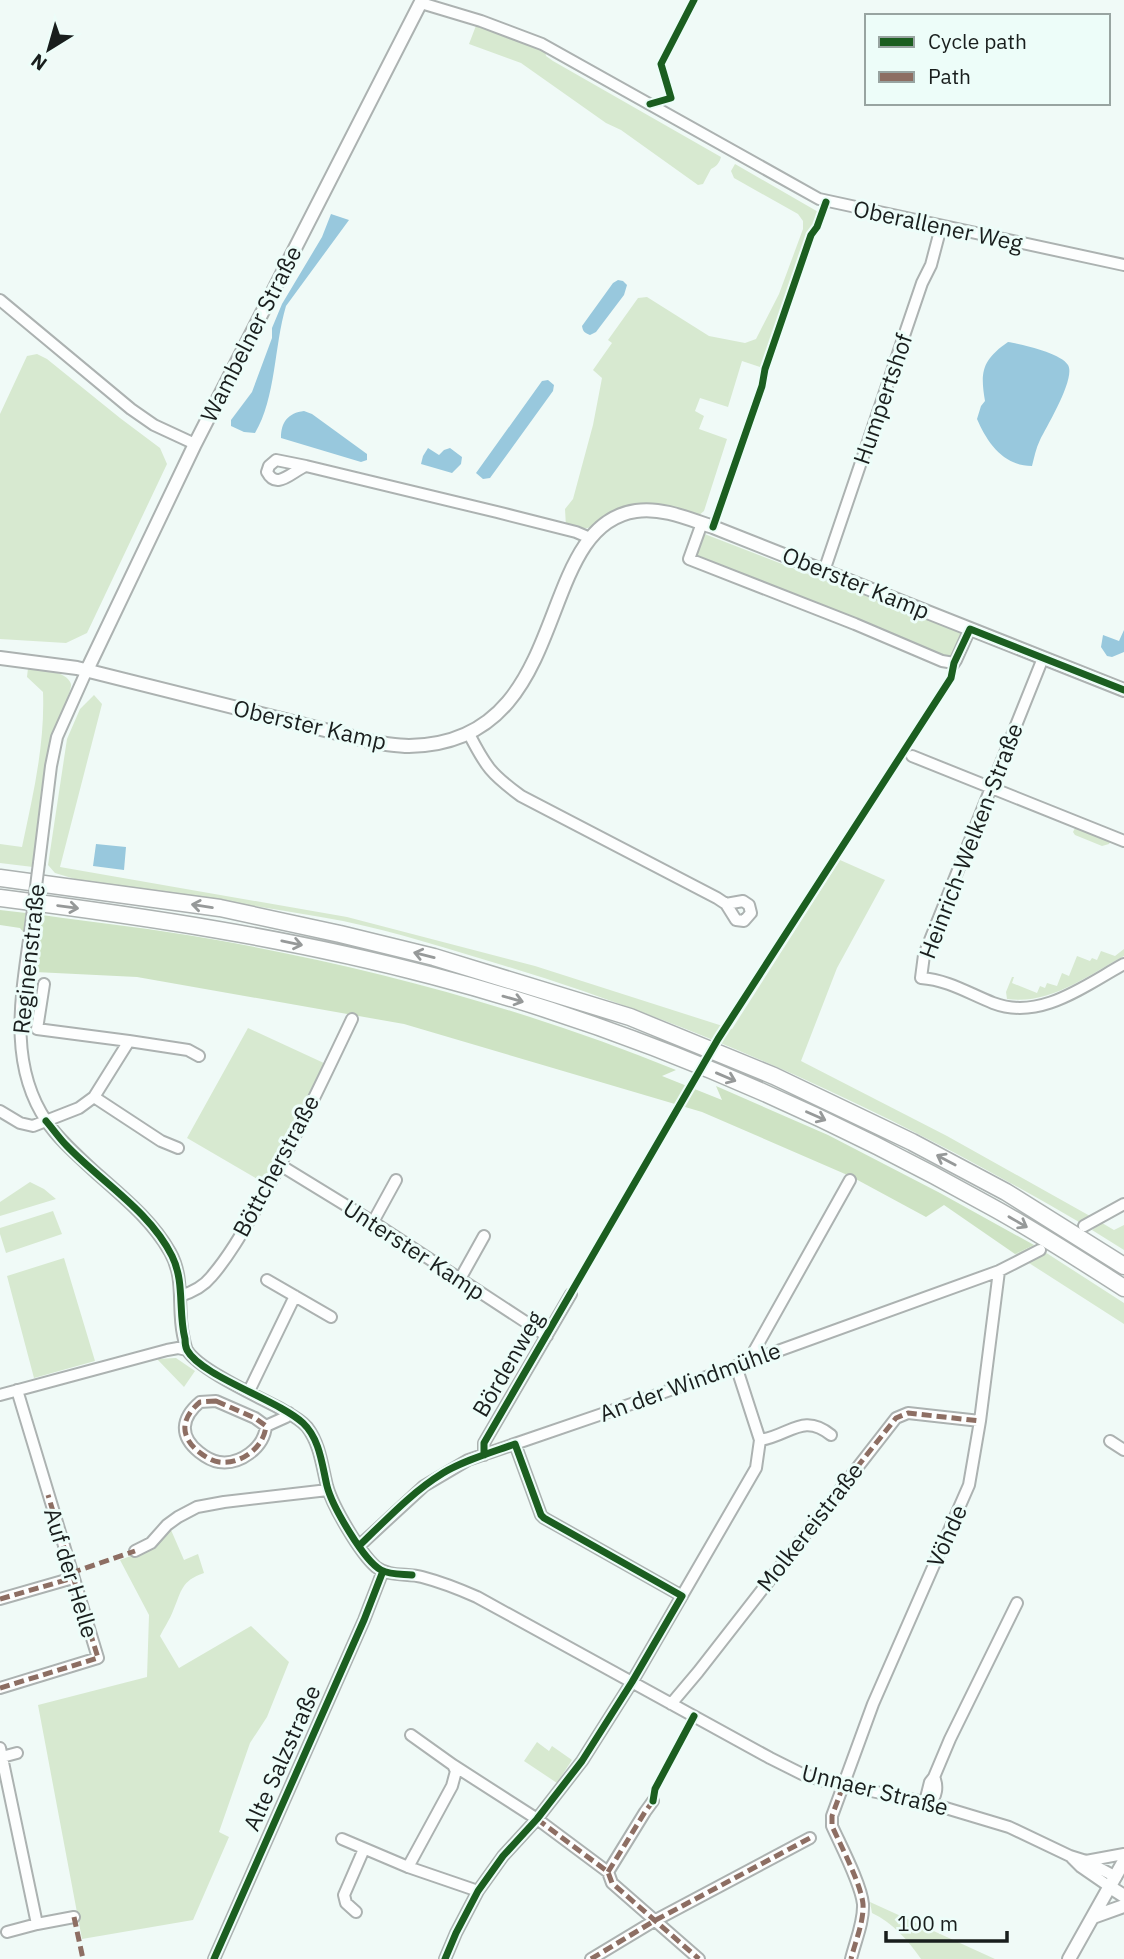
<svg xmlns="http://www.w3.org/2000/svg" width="1124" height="1959" viewBox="0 0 1124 1959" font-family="'IBM Plex Sans',sans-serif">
<rect width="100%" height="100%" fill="#f0faf7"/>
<!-- green -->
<path fill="#d7e9d0" d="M477,23l68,26 1,7 7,5 168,96c-1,5 -5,10 -10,12l-8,15 -5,1 -77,-55 -15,-7 -85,-60 -52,-19z
M735,164l85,49 -4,13 -6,7 -47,135 -21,-7 -14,46 -28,-9 -5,13 9,5 -5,13 28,10 -23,72 -6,5 -56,-11 -27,7 -22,15 -11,2 -16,-2 -1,-18 8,-10 20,-74 9,-47 -9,-8 19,-27 -4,-3 30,-42 9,-1 62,39 36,7 11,-4 23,-45 24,-65v-8l-5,-7 -64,-36 -3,-7z
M37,354l10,5 73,59 40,30 7,16 -80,169 -21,10 -66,-4v-225l27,-58z
M702,533l262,101 -10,25 -259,-104z
M28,668c11,2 39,2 43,16 1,7 -15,41 -18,50 -12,40 -15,92 -20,133l-33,-4v-19l22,3c11,-52 23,-102 21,-155l-16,-15z
M94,695l8,9 -42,163 287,50 188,49 197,63 108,-169 45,20 -48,88 -36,93 146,75 143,80 -11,6c-183,-107 -375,-196 -577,-257 -53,-16 -106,-33 -159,-44 -86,-16 -172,-27 -258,-39l-30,-9 -7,-8 19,-126 13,-30z
M1075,828l35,14 -1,2 -7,2 -27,-11 -2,-3z
M1124,949v7c-37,20 -74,49 -117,43l-1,-7 6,-15h2l-2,6 25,10 3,-7 5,2 2,-5 10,3 5,-13 7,3 8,-20 13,5 2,-3 5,2 4,-9 14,5z
M248,1028l78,36 -62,119 -77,-45z
M30,1182l14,7 12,10 -56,17v-14z
M53,1211l9,23 -56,19 -6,-19v-6z
M1102,1223l12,7 10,-5v25l-32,-20z
M1034,1245l90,58v21l-109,-70z
M64,1258l31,103 -61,17 -27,-102z
M176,1358l19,13 -11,16 -27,-28z
M171,1530l13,30 14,-6 6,19c-23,8 -22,17 -31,38 -3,8 -9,17 -13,25l19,32 72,-42 38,36 -22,55 -17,26 -31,89 10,5 -36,83 -111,19 -44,-234 109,-28 2,-62 -29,-55 24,-9z
M537,1742l12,9 3,-5 20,14 -15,23 -33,-22z
M870,1902l125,57h-74c-13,-19 -28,-36 -49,-46z"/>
<!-- forest -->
<path fill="#cee3c4" d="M0,910l26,3 -2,20 -4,-5 -20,-3z
M42,915c56,8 113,14 169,24 158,28 316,70 465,131l-14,6 60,24 -6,-14 112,49 112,58 94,52 -19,9 -71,-49 -18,12 -74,-40 -150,-65 -298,-88 -267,-47 -102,-5z"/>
<!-- water -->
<path fill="#98c8dd" d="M331,214l18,6 -63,86c-12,40 -10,92 -31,127l-11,-1 -13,-6v-6l21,-28 20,-54v-10l10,-24 40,-67z
M618,280l5,1 4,4 -3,10 -28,37 -6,3c-5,-2 -7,-3 -8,-9l31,-43z
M1008,342c13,2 53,11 60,23 8,13 -21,61 -28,75 -4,8 -6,18 -8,26 -29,0 -45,-24 -55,-47l4,-13 4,-5c-5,-29 -3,-41 23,-59z
M548,380l6,5 -1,6 -63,87 -7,1 -7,-6 66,-92z
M304,411l8,3 55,40v6l-6,2 -80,-24c0,-16 7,-25 23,-27z
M428,448l11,7 5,-5 6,-2 12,9 -1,7 -9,9 -31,-9 2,-8z
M1124,630v22l-12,5 -5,-1 -6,-9 2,-12 16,6z
M96,844l30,3 -2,23 -31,-4z"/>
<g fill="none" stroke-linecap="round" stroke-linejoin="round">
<defs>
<path id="minor" d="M421,3l60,18 61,23 277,155 305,66
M0,300l131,109 23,16 41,19
M306,466c-14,5 -29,25 -39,6l2,-6 7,-6 30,6 191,46 79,20 14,6
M702,523l-13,36 166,65 87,37 12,2 2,-3 14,-31
M824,571l98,-288 9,-18 10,-38
M1043,658l-119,297 -3,23c27,2 47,15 72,25 47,18 91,-17 131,-39
M469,734c17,33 22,40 52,62l196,102 9,6 10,16 8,1 7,-8 -2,-8 -6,-4 -17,3
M912,756l212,85
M39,863l12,-97 6,-29 30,-67
M30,933c-9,64 -22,132 17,189 13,19 31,34 48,50 27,24 57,48 75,80 15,26 7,55 13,83 1,4 2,11 4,15 12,20 72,47 94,59 9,5 19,10 26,18 13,17 15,39 20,59 6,21 33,67 49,81 13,10 32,6 46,10 19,5 37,12 55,20l293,161 32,16 26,8 101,21 80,24 61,29 16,5 30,16
M44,984l-7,45 92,12
M94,1097l67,44 17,7
M0,1111l20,12 13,3 46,-18 15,-11 35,-56 59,9 11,6
M280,1165l93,57 174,114
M373,1222l23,-42
M1084,1226l40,-22
M460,1279l24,-43
M267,1280l64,37
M180,1296c13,-4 23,-9 31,-19 20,-23 35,-51 50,-77 33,-59 62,-120 91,-181
M748,1362l102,-182
M249,1391l46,-95
M0,1395l167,-45 11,-2 9,2
M216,1401l39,17 11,8c-2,22 -26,39 -47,36 -7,-1 -15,-6 -20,-10 -20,-16 -18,-34 1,-50z
M266,1426l20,-9 3,-4
M760,1440c29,-4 43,-28 71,-5
M1110,1441l14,9
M515,1444l26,71 3,3 138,78
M484,1455v-12l87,-149
M359,1546l65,-60 44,-26 169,-58 362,-131 41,-21
M135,1551l16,-8 16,-18 11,-8 19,-10 27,-5 104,-12
M0,1599l73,-21
M0,1688l98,-30 -81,-268
M671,1704l27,-32 198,-254 12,-5 72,8
M411,1735l42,30 84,54 71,53 4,11 87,76
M0,1748l37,176 37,-7
M2,1757l15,-4
M929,1803l-3,-5 4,-16 4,-5 16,-38 67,-136
M929,1803c8,-6 9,-17 5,-26
M342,1839l66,28 70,24
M1072,1858l9,9 29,20
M1086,1861l38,-7
M408,1867l44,-81 4,-15 -3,-6
M608,1872l37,-60 8,-11
M356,1912l-10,-9 -2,-8 20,-46
M7,1932l30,-8
M214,1959l150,-339 19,-49
M445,1959l11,-26 22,-42 25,-35 34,-37 45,-58 50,-79 124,-214 4,-28 -24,-74
M591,1959l63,-38 156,-83
M851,1959c4,-17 13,-37 12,-55 -2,-20 -22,-58 -31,-78v-10l41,-112 96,-219 11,-64 19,-150"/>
<path id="major" d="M0,658l77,10 300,75c11,1 21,3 32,3 167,-2 122,-220 227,-235 26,-4 53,8 77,16l411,163
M87,670l108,-226 227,-444
M1110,1887l14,9
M1093,1917l31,-11
M1069,1959l55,-98"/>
<path id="highway" d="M0,878l220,30 120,26 94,23 196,60 144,59 138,66 94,50 118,74
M0,898c147,19 290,40 433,78 195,51 382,132 557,230 46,25 90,54 134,82"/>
</defs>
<!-- minor casing -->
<use href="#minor" stroke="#acb2b1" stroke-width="14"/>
<!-- major casing -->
<use href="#major" stroke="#acb2b1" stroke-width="16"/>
<!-- highway casing -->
<use href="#highway" stroke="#acb2b1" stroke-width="19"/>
<!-- minor -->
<use href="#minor" stroke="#fdfefe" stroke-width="10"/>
<!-- major -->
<use href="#major" stroke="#fdfefe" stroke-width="12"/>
<!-- highway -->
<use href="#highway" stroke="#fdfefe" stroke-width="16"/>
<defs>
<path id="minor-bridge" d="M30,933l9,-70"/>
</defs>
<!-- minor-bridge casing -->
<use href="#minor-bridge" stroke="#acb2b1" stroke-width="14" stroke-linecap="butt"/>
<!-- minor-bridge -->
<use href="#minor-bridge" stroke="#fdfefe" stroke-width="10"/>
<!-- quiet -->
<path stroke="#8d6e63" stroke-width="5" stroke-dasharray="10 5" stroke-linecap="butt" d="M216,1401l39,17 11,8c-2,22 -26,39 -47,36 -7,-1 -15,-6 -20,-10 -20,-16 -18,-34 1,-50z
M838,1491l58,-73 12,-5 72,8
M71,1573l64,-22
M0,1599l73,-21
M0,1688l98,-30 -50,-163
M843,1786l-11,30v10c9,20 29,58 31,78 1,18 -8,38 -12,55
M537,1819l71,53 4,11 87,76
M608,1872l37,-60 8,-11 1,-4
M74,1917l9,42
M591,1959l63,-38 156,-83"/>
<defs>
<path id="cycleway" d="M650,104l21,-6 -10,-34 33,-64
M713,527l49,-141 3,-17 46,-134 6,-8 9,-25
M46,1121c7,8 13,17 20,24 35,37 83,65 106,111 13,26 6,56 13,83 0,4 0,7 2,11 14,26 91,50 116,73 17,16 19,42 24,63 5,20 37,75 54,84 9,5 21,4 31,5
M484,1455v-12l234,-404 233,-361 3,-15 16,-34 154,61
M359,1546c27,-26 53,-54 84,-73 22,-13 47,-20 72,-29l26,71 3,3 138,78 -50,86 -50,79 -45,58 -34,37 -25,35 -22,42 -11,26
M653,1801l2,-12 39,-73
M214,1959l150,-339 19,-49"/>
</defs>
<!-- cycleway casing -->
<use href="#cycleway" stroke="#edfdf9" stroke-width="11"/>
<!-- cycleway -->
<use href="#cycleway" stroke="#1b5e20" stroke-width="7"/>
</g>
<!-- one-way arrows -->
<defs><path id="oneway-shaft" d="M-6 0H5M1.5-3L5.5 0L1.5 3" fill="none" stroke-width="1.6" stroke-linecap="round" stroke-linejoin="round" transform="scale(1.75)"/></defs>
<g stroke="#969999">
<use href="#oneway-shaft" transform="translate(202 906) rotate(-171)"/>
<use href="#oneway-shaft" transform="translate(68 907) rotate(8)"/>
<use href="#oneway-shaft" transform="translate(292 943) rotate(12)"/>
<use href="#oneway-shaft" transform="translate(424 955) rotate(-166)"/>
<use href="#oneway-shaft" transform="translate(513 999) rotate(16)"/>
<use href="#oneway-shaft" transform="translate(726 1077) rotate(23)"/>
<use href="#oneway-shaft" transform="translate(816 1116) rotate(24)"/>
<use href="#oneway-shaft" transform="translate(946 1160) rotate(-152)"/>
<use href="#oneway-shaft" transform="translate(1018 1222) rotate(30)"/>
</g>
<g text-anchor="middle" stroke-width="6" stroke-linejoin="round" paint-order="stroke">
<!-- street labels -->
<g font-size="23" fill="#191e1d" stroke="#edfdf9">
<text transform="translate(938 226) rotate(12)" y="8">Oberallener Weg</text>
<text transform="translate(251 334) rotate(-63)" y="8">Wambelner Straße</text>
<text transform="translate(883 399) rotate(-71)" y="8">Humpertshof</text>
<text transform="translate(856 583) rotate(22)" y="8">Oberster Kamp</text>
<text transform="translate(310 725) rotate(13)" y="8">Oberster Kamp</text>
<text transform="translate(971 841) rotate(-69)" y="8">Heinrich-Welken-Straße</text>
<text transform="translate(29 959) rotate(-84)" y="8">Reginenstraße</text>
<text transform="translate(276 1166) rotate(-62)" y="8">Böttcherstraße</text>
<text transform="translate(414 1250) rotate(33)" y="8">Unterster Kamp</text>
<text transform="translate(508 1364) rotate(-60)" y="8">Bördenweg</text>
<text transform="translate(690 1382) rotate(-20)" y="8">An der Windmühle</text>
<text transform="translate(810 1527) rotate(-52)" y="8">Molkereistraße</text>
<text transform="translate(947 1536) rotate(-66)" y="8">Vöhde</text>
<text transform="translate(71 1573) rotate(73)" y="8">Auf der Helle</text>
<text transform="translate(282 1758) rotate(-66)" y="8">Alte Salzstraße</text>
<text transform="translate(875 1790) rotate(14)" y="8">Unnaer Straße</text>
</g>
</g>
<!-- legend -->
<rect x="865" y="14" width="245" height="91" fill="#edfdf9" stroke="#98a4a1" stroke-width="2"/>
<rect x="879" y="37" width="35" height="10" fill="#1b5e20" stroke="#98a4a1" stroke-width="2"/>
<text x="928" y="49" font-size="21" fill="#191e1d">Cycle path</text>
<rect x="879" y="72" width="35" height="10" fill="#8d6e63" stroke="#98a4a1" stroke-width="2"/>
<text x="928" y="84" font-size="21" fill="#191e1d">Path</text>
<!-- north arrow -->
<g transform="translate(49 49) rotate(217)" stroke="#edfdf9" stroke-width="5" paint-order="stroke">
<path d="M0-5L12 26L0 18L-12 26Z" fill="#191e1d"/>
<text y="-10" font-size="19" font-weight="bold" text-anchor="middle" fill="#191e1d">N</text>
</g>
<!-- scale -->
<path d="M886 1931v10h121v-10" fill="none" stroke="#191e1d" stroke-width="3.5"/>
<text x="897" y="1931" font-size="21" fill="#191e1d" stroke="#edfdf9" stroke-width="5" paint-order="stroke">100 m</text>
</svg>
